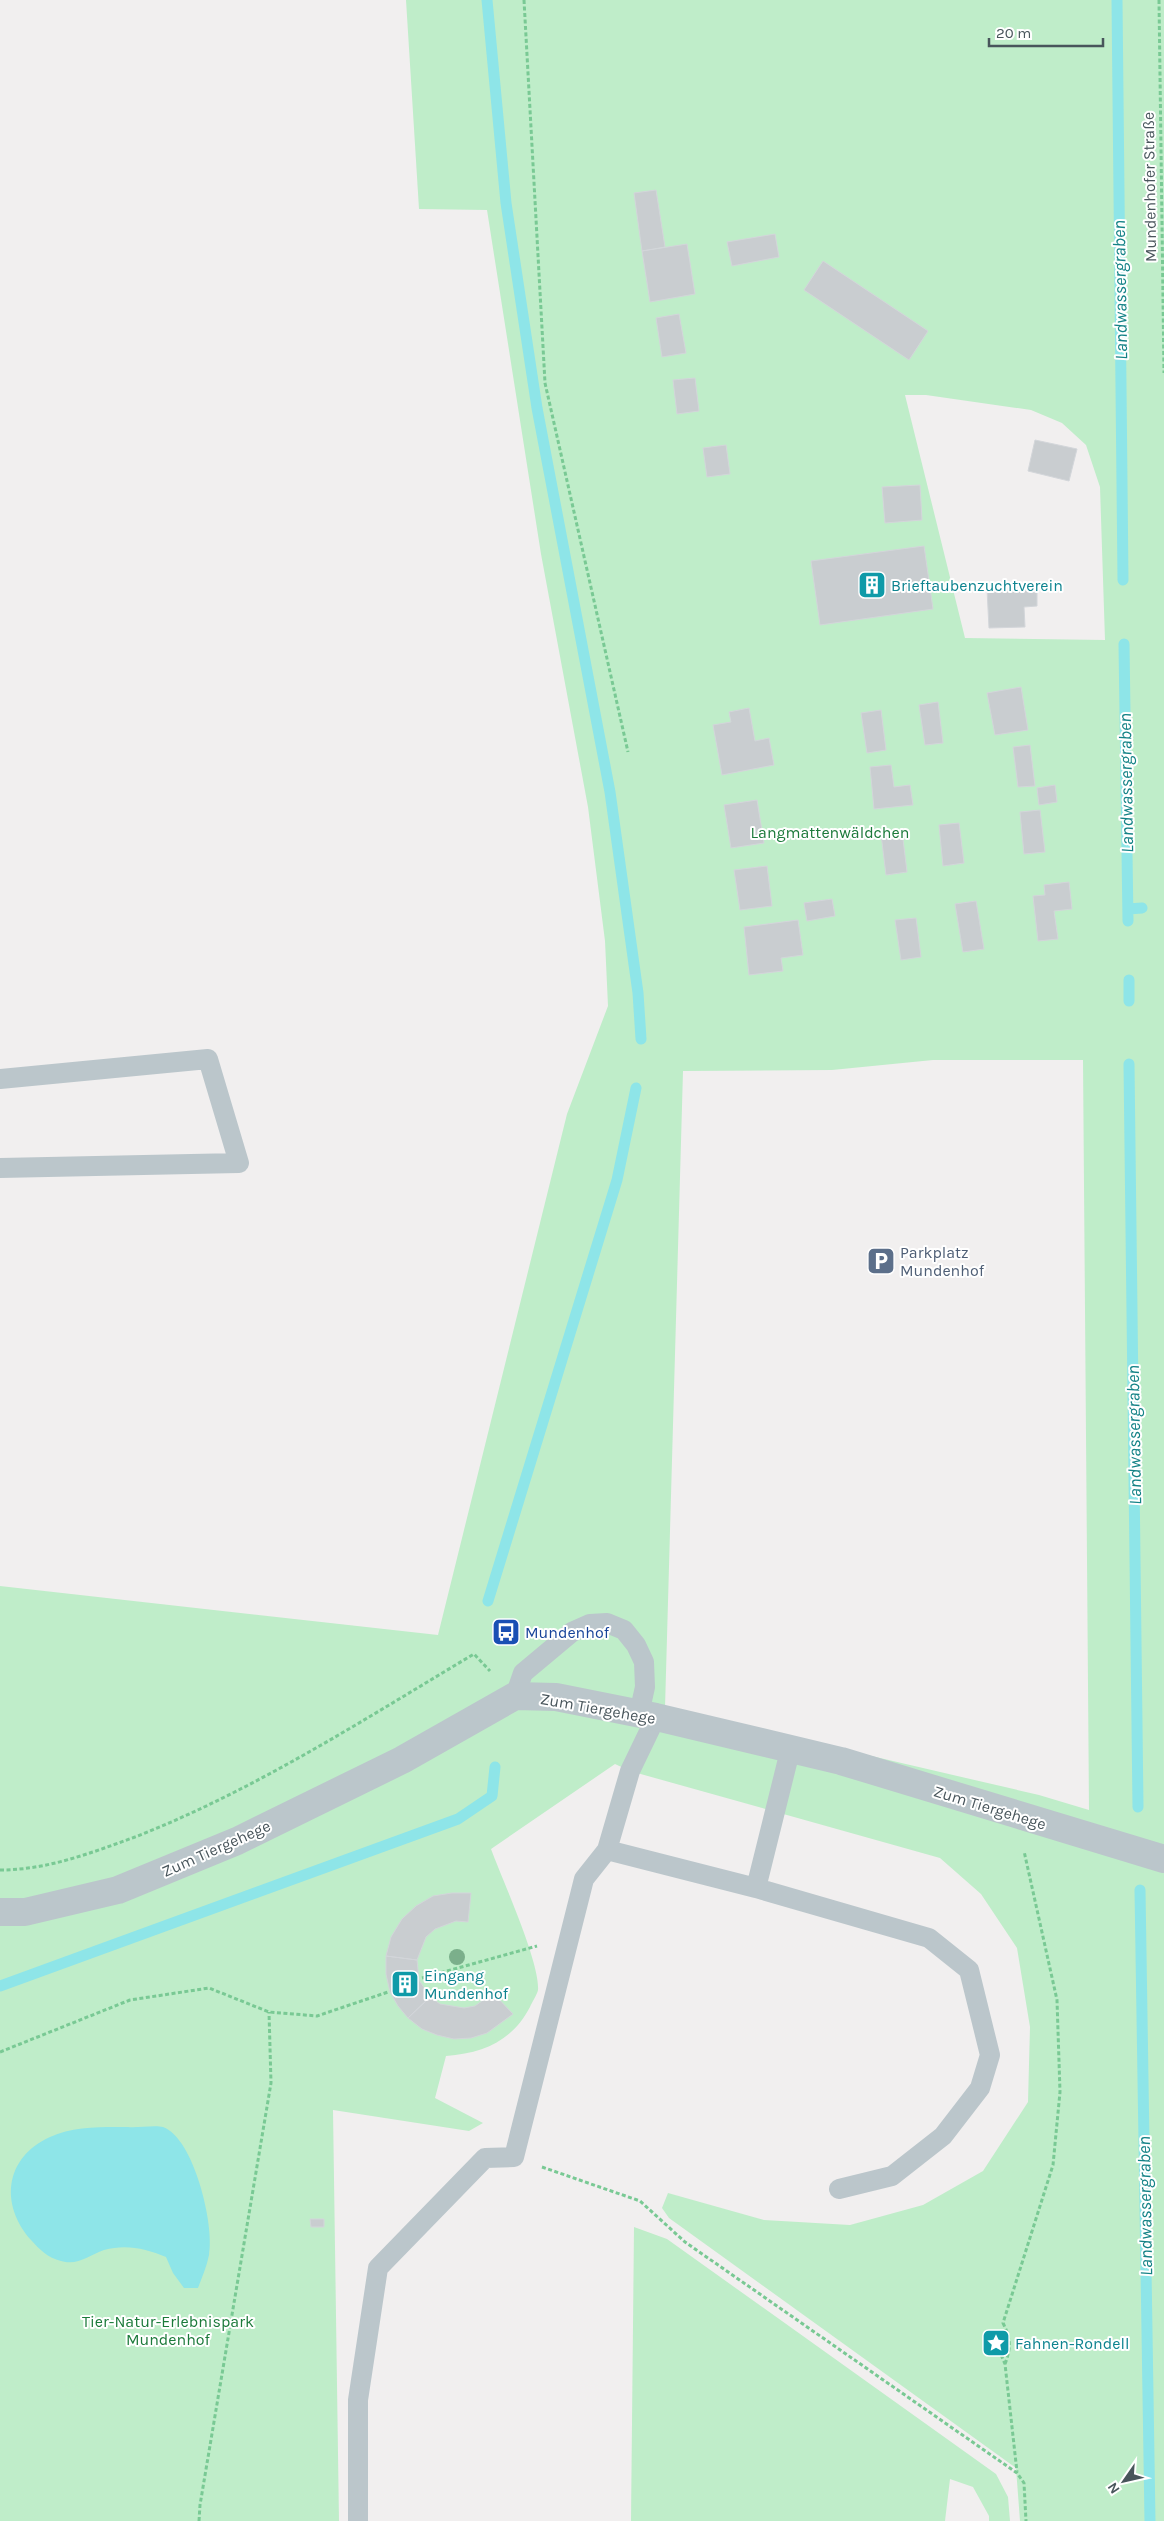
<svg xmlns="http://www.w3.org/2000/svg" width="1164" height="2521" viewBox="0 0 1164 2521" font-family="Karla,sans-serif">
<rect width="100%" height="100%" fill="#f1efef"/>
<!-- green -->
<path fill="#bfedc9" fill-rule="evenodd" d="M406,0h758v2521h-144l-4,-53 -347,-250 -7,-10 6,-15 96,27 86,5 73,-20 60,-34 45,-69 2,-75 -13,-79 -36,-54 -41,-36 -310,-87 -15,-7 -124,85c11,30 49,113 47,141 -1,5 -6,12 -8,17 -18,34 -46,46 -84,49l-11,42 48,25 -14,8 -136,-21 6,411h-339v-935l438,49 129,-521 41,-108 -3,-65 -17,-134 -47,-253 -54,-344 -68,-1zM905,395h21l105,15 31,13 24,22 14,42 5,153 -140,-2zM933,1060h150l6,750 -50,-15 -374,-87 18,-637 149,-1z
M634,2227l33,12 329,235 12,23 2,24h-21v-5l-16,-29 -23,-8 -5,42h-314z"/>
<!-- water -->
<path fill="#8ee5e8" d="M128,2127c9,1 27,-2 35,0 31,11 52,99 46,128 -2,11 -7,22 -11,33h-14l-11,-15 -7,-16c-20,-8 -39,-13 -62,-7 -15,5 -26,16 -43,11 -13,-3 -22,-12 -30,-21 -31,-35 -27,-82 19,-103 23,-11 53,-10 78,-10z"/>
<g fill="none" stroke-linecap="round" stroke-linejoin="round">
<!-- stream -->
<path stroke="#8ee5e8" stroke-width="11" d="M487,0l19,203 31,205 73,384 28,201 3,46
M1117,0l6,580
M1124,644l4,277
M1128,909l14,-1
M1129,980v21
M1129,1064l9,743
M488,1601l129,-421 19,-92
M1140,1890l10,631
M0,1986l458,-167 34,-23 3,-29"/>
</g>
<!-- building -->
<path fill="#c9cdd0" stroke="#d3d6da" d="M656,190l9,57 -23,4 -8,-58z
M775,234l4,23 -47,9 -5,-24z
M687,244l8,50 -45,8 -8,-51z
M823,261l105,70 -19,29 -105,-70z
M679,314l7,39 -24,4 -6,-39z
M695,378l4,33 -22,3 -4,-34z
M1035,440l42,9 -8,32 -41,-10z
M726,445l4,29 -23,3 -4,-29z
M920,485l2,35 -37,3 -3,-36z
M924,546l9,63 -113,16 -9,-64z
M1037,587v19l-13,1 1,20 -36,1 -2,-39z
M1021,687l7,43 -33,5 -8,-42z
M938,702l5,41 -18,2 -6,-40z
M749,708l6,33 14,-3 5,27 -52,10 -9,-50 18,-3 -2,-10z
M881,710l5,40 -19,3 -6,-40z
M1030,745l5,41 -17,1 -5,-40z
M891,765l3,22 16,-2 3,20 -39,4 -4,-42z
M1055,785l2,17 -18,3 -2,-17z
M757,800l7,43 -33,5 -7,-43z
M1040,810l5,42 -21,2 -4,-42z
M959,823l5,40 -21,3 -4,-41z
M902,831l5,41 -21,3 -5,-41z
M767,866l5,40 -32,4 -6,-40z
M1069,882l3,27 -18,2 4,28 -20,2 -5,-45 12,-1 -1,-10z
M832,899l3,17 -28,5 -3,-18z
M976,901l8,48 -21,3 -8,-48z
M916,918l5,39 -20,3 -6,-40z
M798,920l5,35 -22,3 2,13 -34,4 -5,-48z
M452,1893h19l-3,29 -12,-1 -21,8 -9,8 -9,23 -31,-4 5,-19 11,-18 14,-13 17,-10z
M386,1956l31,4 2,20 11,17 -22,21 -10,-12 -8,-14 -4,-18z
M493,1993l20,21 -26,19 -16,5 -17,1 -17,-4 -15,-6 -14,-11 22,-21 10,7 24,4 11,-2z
M310,2219h14v8h-13z"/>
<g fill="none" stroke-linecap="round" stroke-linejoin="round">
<!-- path -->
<path stroke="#79c994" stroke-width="3" stroke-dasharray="4 2.5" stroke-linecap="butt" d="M524,0l21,383 83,369
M1159,0l5,373
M0,1870c47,0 91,-17 135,-33 120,-47 228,-117 339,-183l16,17
M422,1978l115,-32
M0,2052l130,-52 79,-12 60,24 48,4 71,-24
M542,2167l98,34 45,41 332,231 7,10 2,38
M996,2343l9,21 12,108
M1005,2364c6,-16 6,-25 -2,-41l50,-158 7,-73 -3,-92 -33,-149
M199,2521l1,-16 71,-422 -2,-71"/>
<!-- service -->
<path stroke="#bbc6cb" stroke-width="20" d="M0,1079l208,-20 31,104 -239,5
M515,1696l8,-23 49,-41 18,-8 17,-1 17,7 12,15 8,17 1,25 -6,27
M607,1850l23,-79 26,-54
M756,1888l34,-137
M358,2521v-121l20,-132 107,-110 29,-1 70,-278 23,-29 149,38 173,50 40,32 21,85 -10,33 -37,48 -51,40 -53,13"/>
<!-- minor -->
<path stroke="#bbc6cb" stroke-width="28" d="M0,1912h25l93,-22 119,-49 165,-81 113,-64 41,1 100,20 185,44 323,98"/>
</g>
<!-- trees -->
<circle fill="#7baf8b" cx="457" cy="1957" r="8"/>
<!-- icons -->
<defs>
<symbol id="building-square" viewBox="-11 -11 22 22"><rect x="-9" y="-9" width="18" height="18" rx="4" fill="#0f9aa8" stroke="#fff"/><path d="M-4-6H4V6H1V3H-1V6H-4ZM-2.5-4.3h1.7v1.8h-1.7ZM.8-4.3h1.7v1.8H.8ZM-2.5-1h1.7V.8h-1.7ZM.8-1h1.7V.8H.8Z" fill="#fff"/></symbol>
<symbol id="parking-square" viewBox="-11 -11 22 22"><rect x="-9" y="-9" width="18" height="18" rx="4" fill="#5c6f8a" stroke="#fff"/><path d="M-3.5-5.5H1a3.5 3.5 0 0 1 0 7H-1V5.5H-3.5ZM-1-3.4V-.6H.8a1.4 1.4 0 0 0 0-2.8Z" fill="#fff"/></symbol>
<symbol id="bus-square" viewBox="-11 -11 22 22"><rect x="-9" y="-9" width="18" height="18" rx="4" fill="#1a4fb4" stroke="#fff"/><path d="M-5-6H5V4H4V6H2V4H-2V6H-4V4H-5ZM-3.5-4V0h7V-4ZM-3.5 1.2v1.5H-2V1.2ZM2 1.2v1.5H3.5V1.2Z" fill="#fff"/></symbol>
<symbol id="sight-square" viewBox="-11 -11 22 22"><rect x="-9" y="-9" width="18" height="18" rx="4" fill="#0f9aa8" stroke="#fff"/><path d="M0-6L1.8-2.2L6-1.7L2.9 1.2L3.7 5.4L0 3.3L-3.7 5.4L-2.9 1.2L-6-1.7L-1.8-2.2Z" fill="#fff"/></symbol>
</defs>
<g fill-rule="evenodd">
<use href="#building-square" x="856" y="569" width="32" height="32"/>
<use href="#parking-square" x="865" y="1245" width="32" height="32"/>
<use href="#bus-square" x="490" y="1616" width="32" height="32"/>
<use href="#building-square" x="389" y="1968" width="32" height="32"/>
<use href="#sight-square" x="980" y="2327" width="32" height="32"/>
</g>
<g text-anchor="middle" stroke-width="4" stroke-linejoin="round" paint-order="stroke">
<!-- street labels -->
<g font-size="16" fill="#48555b" stroke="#fff">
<text transform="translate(1149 187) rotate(-91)" y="6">Mundenhofer Straße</text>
<text transform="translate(598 1708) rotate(10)" y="6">Zum Tiergehege</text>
<text transform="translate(990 1807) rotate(17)" y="6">Zum Tiergehege</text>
<text transform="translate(216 1848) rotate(-24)" y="6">Zum Tiergehege</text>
</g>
<!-- culture labels -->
<g font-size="16" fill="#0d838f" stroke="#fff" text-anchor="start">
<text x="891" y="591">Brieftaubenzuchtverein</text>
<text x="424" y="1981">Eingang<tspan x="424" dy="18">Mundenhof</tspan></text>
<text x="1015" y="2349">Fahnen-Rondell</text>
</g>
<!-- park labels -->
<g font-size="16" fill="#1b7a3a" stroke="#fff">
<text x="830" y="838">Langmattenwäldchen</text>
<text x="168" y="2327">Tier-Natur-Erlebnispark<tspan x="168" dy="18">Mundenhof</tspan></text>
</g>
<!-- service labels -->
<g font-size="16" fill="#4e5e75" stroke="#fff" text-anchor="start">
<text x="900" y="1258">Parkplatz<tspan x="900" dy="18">Mundenhof</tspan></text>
</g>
<!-- transit labels -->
<g font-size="16" fill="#164399" stroke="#fff" text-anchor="start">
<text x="525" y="1638">Mundenhof</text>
</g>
<!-- water labels -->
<g font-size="18" font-style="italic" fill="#138286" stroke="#fff">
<text transform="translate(1120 290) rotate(-91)" y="6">Landwassergraben</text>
<text transform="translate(1126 783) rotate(-91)" y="6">Landwassergraben</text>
<text transform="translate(1134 1435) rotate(-91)" y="6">Landwassergraben</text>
<text transform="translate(1145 2206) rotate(-91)" y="6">Landwassergraben</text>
</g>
</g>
<!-- north arrow -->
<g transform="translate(1124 2481) rotate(236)" stroke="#ffffff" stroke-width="4" paint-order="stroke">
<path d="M0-4L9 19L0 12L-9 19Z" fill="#48555b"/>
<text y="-8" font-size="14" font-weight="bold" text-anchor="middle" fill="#48555b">N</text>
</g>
<!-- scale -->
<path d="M989 38v8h114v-8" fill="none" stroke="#48555b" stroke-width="2.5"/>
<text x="996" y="38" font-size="15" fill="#48555b" stroke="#ffffff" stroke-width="4" paint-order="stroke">20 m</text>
</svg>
